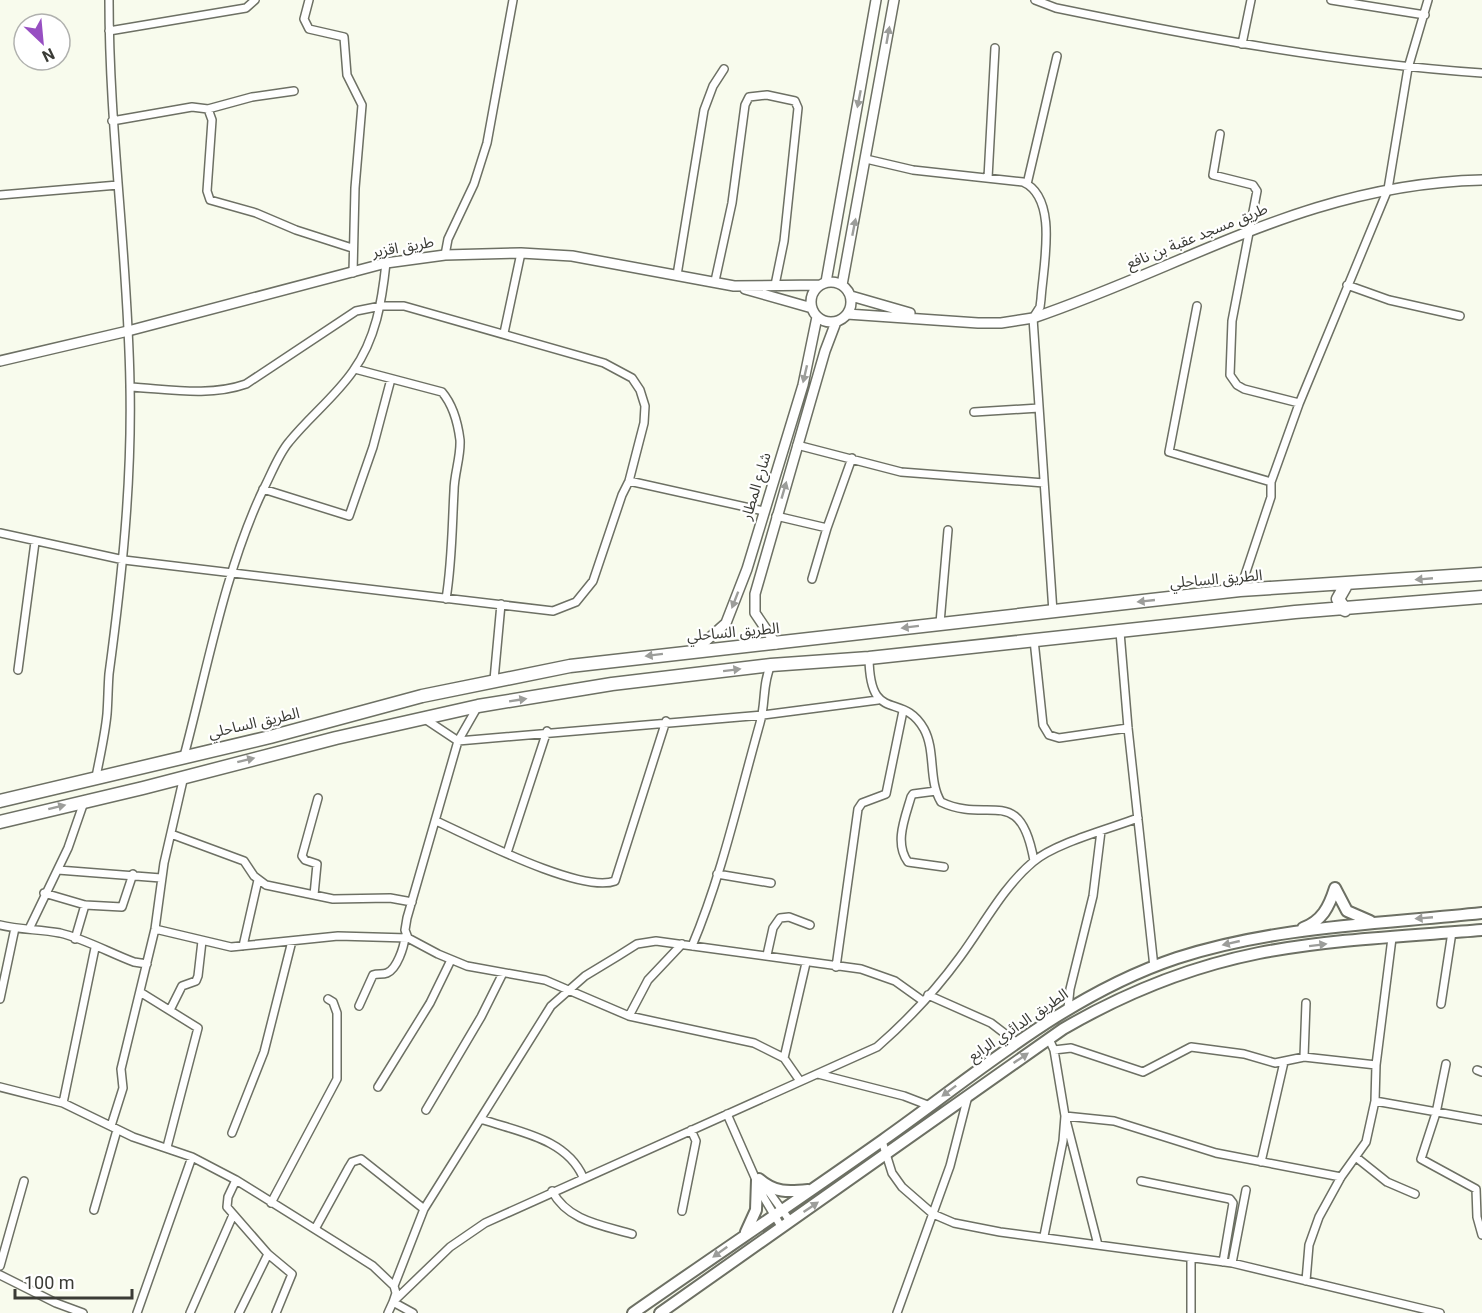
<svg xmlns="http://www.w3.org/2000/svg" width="1482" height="1313" viewBox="0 0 1482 1313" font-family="Roboto,'Noto Sans Arabic',sans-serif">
<rect width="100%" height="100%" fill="#f8fbed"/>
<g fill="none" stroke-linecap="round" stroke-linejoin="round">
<defs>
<path id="street" d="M309,0l-5,19 5,10 35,8 3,38 15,30 -7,83 -2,85
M1035,0l21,8c141,29 282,55 426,65
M1331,0l94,15
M109,31l137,-23 9,-8
M1242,44l9,-44
M208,109l44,-12 42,-6
M112,121l80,-14 16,2 4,11 -5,71 3,9 46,13 40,17 56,18
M1220,134l-7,41 40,10 4,6 -25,130 -2,54 7,10 7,4 55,14
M866,159l47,11 110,12c36,16 20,84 18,117l-1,8 -7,11 20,294
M988,178l7,-130
M1027,184l30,-128
M0,195l118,-10
M445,255l3,-16 26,-55 13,-41 26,-143
M677,275l27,-165 9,-24 11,-17
M715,281l17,-78 13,-98 4,-8 18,-2 28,6 3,7 -14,133 -9,44
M1347,285l42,15 71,16
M1197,306l-28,146 102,30
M504,333l17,-80
M355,369l87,23c11,13 16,32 18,48 1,17 -6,34 -6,51 -2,37 -2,72 -8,108
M974,412l65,-4
M797,445l104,27 143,11
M629,481l135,30
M263,489l86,27 24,-69 18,-68
M776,516l51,12 25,-70
M0,533l124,27 429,51 23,-9 17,-21 29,-86 7,-14 15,-58 1,-17 -5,-16 -8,-12 -28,-15 -200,-57h-23l-25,5 -110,73c-37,13 -78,5 -116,3
M812,579l15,-51
M1240,590l31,-93v-15l28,-78 89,-215 20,-121 20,-68
M940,623l8,-93
M1120,632l8,96 26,239
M1034,640l9,85 6,10 10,3 69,-10
M869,658c1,68 33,32 55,71 12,22 4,52 17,73 48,23 79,-20 93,59
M18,670l17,-128
M494,680l7,-76
M425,719l33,22 305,-26 115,-15
M184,756c23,-86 41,-186 79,-266 8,-15 15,-35 26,-48 20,-25 46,-45 64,-71 23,-32 29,-70 33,-108
M96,777c4,-21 9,-42 11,-63 1,-13 1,-27 2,-40 13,-97 23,-192 21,-289 -2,-129 -21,-256 -21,-385
M936,791l-23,3 -2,3c-6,21 -17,46 -3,65l36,5
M436,821c36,16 145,73 179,60l51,-160
M171,834l73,27 10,15 12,9 67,14 57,-1 22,4
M507,853l40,-122
M58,870l103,8
M717,874l54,9
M44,893l41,12 37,2 11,-33
M314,895l3,-31 -12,-4 -3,-4 16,-58
M0,925c20,5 39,4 60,8 25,6 50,20 74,29l13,2
M29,929l39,-81 16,-46
M155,929l76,18 107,-11 70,2 30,16 29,12 78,14 84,36 125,27 30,15 16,23
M408,938l-3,-8 2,-12 51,-177 20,-35
M75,939l10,-34
M243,946l15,-66
M692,946c30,-71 47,-149 68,-223 6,-20 2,-39 11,-58
M767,955l6,-27 7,-10 9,-1 21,8
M836,967l22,-158 4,-6 24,-9 17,-83
M140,992l58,36 -31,119
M928,995l63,28 26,20
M0,999l15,-71
M1441,1004l11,-72
M359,1006l14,-31c5,-2 9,0 14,-2 10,-4 17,-26 18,-36
M1068,1008l2,-19 23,-93 8,-65
M170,1010l12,-24 14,-5 2,-5 4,-35
M629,1016l19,-36 34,-36
M1054,1050l17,-2 72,24 48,-25 53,7 31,9 29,-6 72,8
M1304,1057l2,-54
M784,1058l22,-95
M1446,1064l-10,49 -15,46 55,30 1,28 5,18
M1477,1070l5,2
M818,1074l86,22 26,10
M0,1087l63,16 70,34 59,20 44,23 101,63 36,23 21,20
M378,1087l52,-84 21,-43
M1375,1101l107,19
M63,1103l32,-155
M426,1110l55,-93 22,-44
M727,1114l37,84 18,30
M481,1119c37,13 85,19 102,58
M111,1126l12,-38 -2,-19 34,-140 9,-66 20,-87
M232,1133l32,-81 28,-111
M882,1141l10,32 10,14 31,27 21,9 46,9 232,31 208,50
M1357,1158l30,24 28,12
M1261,1162l23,-100
M236,1180l-8,17 -1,10 41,47 24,20 -16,39
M1141,1181l89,18 3,4 -10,59
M764,1185l26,36
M552,1191c16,30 49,34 80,43
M271,1203l66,-124v-66l-4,-11 -5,-3
M94,1210l23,-80
M682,1211l14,-70 -5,-11
M315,1229l34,-62 3,-5 9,-3 63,50
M1044,1236l19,-95 2,-25 -11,-66 -5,-11
M1098,1245l-33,-129 49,5 102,32 125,24
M1232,1263l14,-73
M0,1266l24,-85
M0,1275l56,28 27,10
M1306,1281l3,-36 10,-28 22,-40 25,-35 9,-41 1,-36 16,-127
M137,1313l55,-156
M190,1313l43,-98
M239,1313l29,-59
M388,1313l5,-11 57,-55 35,-24 392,-176c31,-27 59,-57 83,-90 23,-31 43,-70 73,-95 22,-19 76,-33 105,-44
M413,1313l-20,-11 3,-9 -2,-7 30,-77 127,-203 34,-30 33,-20 19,-12 19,-3 205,28 34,12 28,20
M897,1313l53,-147 18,-70
M1191,1313v-54"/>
<path id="secondary" d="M811 302a20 20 0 1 1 40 0a20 20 0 1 1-40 0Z
M826,282l50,-282
M842,285l52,-285
M745,289l67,19
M851,296l59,17
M847,314l131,9h23l32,-5c156,-53 276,-134 449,-138
M0,361l128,-30 258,-68 59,-8 76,-2 51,3 162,30 86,-1
M776,644l-21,-31v-19l70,-243 11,-29
M696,650l30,-27 21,-54 56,-184 14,-68"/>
<path id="primary" d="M1335,888l12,23 23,10
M1303,928c19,-7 26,-21 32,-40
M759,1179c16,14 29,13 49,11
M746,1232l10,-22 1,-30
M633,1313c83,-58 168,-115 250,-173 95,-67 183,-145 294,-182 99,-32 203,-34 305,-45
M660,1313l403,-284c60,-35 126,-62 196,-76 73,-14 149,-17 223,-23"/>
<path id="highway" d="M1345,610l-7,-11 8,-14
M0,801l270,-64 152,-41 148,-30 670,-76 242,-16
M0,822l143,-34 193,-50 142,-32 134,-22 159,-19 98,-7 426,-46 187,-15"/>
</defs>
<!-- street casing -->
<use href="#street" stroke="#6d7064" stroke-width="10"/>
<!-- secondary casing -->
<use href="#secondary" stroke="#6d7064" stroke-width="12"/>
<!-- primary casing -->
<use href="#primary" stroke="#6d7064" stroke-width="14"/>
<!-- highway casing -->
<use href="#highway" stroke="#6d7064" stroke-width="15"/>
<!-- street -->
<use href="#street" stroke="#fff" stroke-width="7"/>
<!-- secondary -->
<use href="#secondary" stroke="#fff" stroke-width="9"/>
<!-- primary -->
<use href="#primary" stroke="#fff" stroke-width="10"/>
<!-- highway -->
<use href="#highway" stroke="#fff" stroke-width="12"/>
</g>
<!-- one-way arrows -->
<defs><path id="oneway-solid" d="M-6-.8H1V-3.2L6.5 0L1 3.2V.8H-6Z" transform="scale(1.5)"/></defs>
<g fill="#9c9d9a">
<use href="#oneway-solid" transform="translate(888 35) rotate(-80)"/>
<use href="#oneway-solid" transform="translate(859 99) rotate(101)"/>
<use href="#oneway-solid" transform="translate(854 227) rotate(-79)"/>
<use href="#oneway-solid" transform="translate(805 374) rotate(103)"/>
<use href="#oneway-solid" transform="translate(784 490) rotate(-74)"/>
<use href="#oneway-solid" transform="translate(1424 579) rotate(175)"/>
<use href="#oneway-solid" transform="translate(735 600) rotate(111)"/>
<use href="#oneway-solid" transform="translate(1146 601) rotate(174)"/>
<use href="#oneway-solid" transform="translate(910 627) rotate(173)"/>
<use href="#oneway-solid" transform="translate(654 655) rotate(173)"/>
<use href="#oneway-solid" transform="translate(732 670) rotate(-7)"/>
<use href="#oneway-solid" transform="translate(518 700) rotate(-9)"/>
<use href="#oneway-solid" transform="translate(246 760) rotate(-14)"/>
<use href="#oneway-solid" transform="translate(57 807) rotate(-14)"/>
<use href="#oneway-solid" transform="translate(1424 918) rotate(175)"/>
<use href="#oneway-solid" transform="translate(1231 943) rotate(167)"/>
<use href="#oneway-solid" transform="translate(1318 945) rotate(-7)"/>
<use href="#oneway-solid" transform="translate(1021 1058) rotate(-34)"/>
<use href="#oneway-solid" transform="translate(949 1091) rotate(143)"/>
<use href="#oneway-solid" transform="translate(811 1207) rotate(-34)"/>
<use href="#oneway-solid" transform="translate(720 1252) rotate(144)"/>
</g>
<g text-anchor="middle" stroke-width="4.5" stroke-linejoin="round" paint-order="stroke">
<!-- street labels -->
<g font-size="15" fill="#3a3b35" stroke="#fff">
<text transform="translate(1197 236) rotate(-22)" y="5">طريق مسجد عقبة بن نافع</text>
<text transform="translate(403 247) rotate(-10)" y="5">طريق اقزير</text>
<text transform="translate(756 486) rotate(-73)" y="5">شارع المطار</text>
<text transform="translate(1216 579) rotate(-5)" y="5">الطريق الساحلي</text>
<text transform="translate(733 632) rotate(-5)" y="5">الطريق الساحلي</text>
<text transform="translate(254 723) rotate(-13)" y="5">الطريق الساحلي</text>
<text transform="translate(1018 1025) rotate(-34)" y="5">الطريق الدائري الرابع</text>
</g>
</g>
<!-- north arrow -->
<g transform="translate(42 42) rotate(154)"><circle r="28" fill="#ffffff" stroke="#b0b1ae" stroke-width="1.5"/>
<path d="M0-4.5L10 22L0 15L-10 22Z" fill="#974fc2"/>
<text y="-9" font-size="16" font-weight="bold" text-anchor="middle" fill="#3a3b35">N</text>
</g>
<!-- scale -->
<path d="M15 1289v9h117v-9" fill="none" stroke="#3a3b35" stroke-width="3"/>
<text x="24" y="1289" font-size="18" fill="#3a3b35" stroke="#ffffff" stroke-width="4.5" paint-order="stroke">100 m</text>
</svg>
